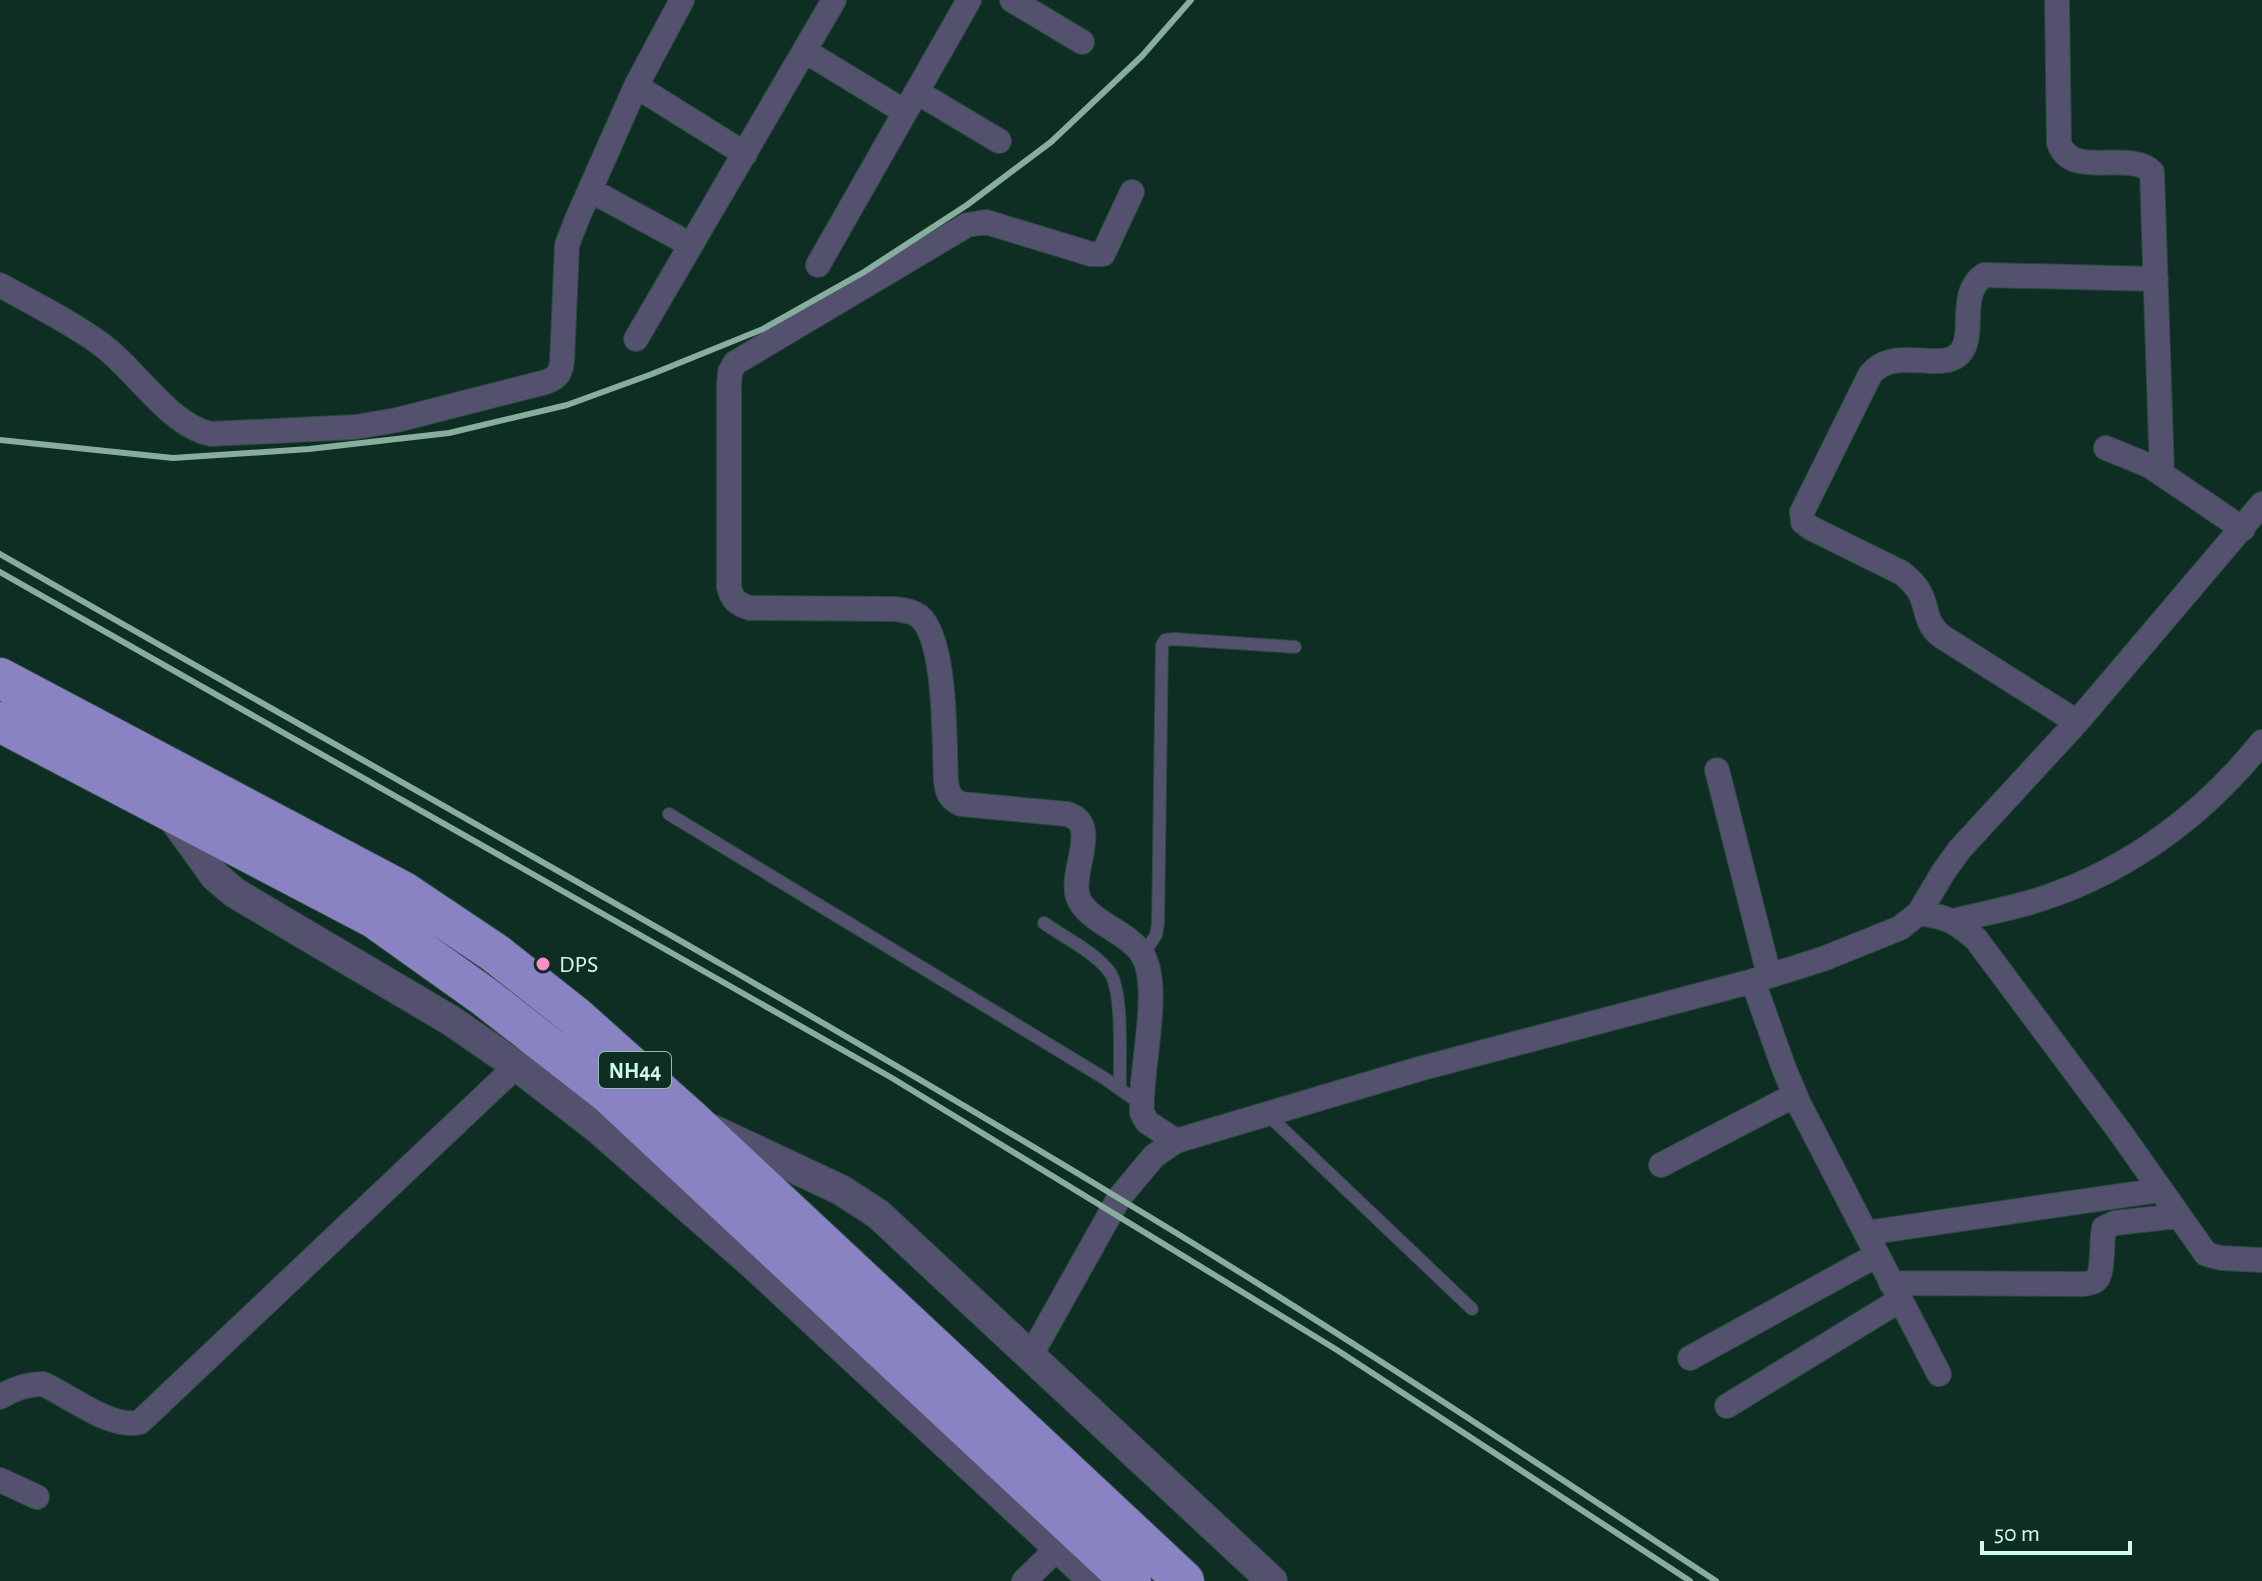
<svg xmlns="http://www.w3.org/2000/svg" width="2262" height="1581" viewBox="0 0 2262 1581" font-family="'Alegreya Sans',sans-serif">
<rect width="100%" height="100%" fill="#0e2d23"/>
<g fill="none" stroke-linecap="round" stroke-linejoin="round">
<defs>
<path id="service" d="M669,814l435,264 37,26
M1044,923c21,15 49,28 65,48 15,20 10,91 11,117
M1143,955l13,-20 2,-11 4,-279 3,-5 9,-1 121,8
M1266,1113l206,196"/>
<path id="minor" d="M682,0l-46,86 109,68
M1012,0l70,42
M2057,0l2,143c12,37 71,6 93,29l10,302
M805,51l100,61
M917,92l82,49
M590,190l101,55
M1132,192l-29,62h-12l-105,-32 -19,3 -232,138 -5,9 -1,13v202c3,13 8,17 21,21l145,1c8,1 17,2 24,7 28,23 25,128 27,165 1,11 4,18 15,23l106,10c35,10 2,58 11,83 8,24 51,35 64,57 21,33 -3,118 0,159l5,9 29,19
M818,265l151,-265
M0,285c34,19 71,37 102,60 35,26 68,81 109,89l145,-7 41,-7 149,-38c11,-4 14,-8 16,-20l5,-117 10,-26 59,-133
M636,339l198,-339
M2106,448l44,18 93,63
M2077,722l-136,-86c-17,-14 -12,-25 -21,-43 -4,-8 -11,-14 -18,-20l-91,-45 -8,-6 -1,-10 68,-137c23,-30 69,-3 88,-20 20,-17 -2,-61 26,-80l172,4
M1717,770l52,205
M1919,913c29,4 35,8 57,26l144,193 86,122 15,4 41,2
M1954,921c30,-8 61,-13 90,-23 87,-29 161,-85 218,-156
M1753,981l30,85 16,38 140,270
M1661,1165l134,-70
M1866,1233l294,-43
M1891,1283l193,1c4,-1 9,-1 12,-4 8,-6 5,-41 8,-52l11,-5 63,-7
M1031,1355l88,-157 35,-42 22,-15 243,-72 334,-88 70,-22 77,-31 19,-15 25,-42 16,-22 117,-127 185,-218
M1690,1358l187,-103
M0,1397c13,-8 28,-13 43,-13 27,12 69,46 97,38l388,-367
M1727,1406l173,-106
M0,1480l37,17
M1024,1581l34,-33"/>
<path id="tertiary" d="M171,815l44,61 20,17 215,127 67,46 78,60 159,139 340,316
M713,1130l128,60 37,24 394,367"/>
<path id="trunk" d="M0,678l404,214 91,61 81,64 114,102 494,462
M0,722l374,196 111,79 123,96 523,488"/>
</defs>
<!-- service casing -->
<use href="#service" stroke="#294a3f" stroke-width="14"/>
<!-- minor casing -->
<use href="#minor" stroke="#294a3f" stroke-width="26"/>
<!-- tertiary casing -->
<use href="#tertiary" stroke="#294a3f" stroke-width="32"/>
<!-- trunk casing -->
<use href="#trunk" stroke="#294a3f" stroke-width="42"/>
<!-- service -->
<use href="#service" stroke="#54516e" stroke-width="12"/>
<!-- minor -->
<use href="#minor" stroke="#54516e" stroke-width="24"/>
<!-- tertiary -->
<use href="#tertiary" stroke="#54516e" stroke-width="30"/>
<!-- trunk -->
<use href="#trunk" stroke="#8a83c3" stroke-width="40"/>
<!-- rail -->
<path stroke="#86ad9e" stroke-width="6" d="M0,440l173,18 136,-9 140,-16 118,-28 85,-31 111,-45 101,-57 103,-67 84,-63 91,-86 49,-56
M0,554c372,213 748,420 1115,642 204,122 402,254 601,385
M0,572l892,506 445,272 353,231"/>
</g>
<!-- markers -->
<circle fill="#fa8fc6" stroke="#0e2d23" stroke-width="3" cx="543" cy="964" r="8"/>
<g text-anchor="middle" stroke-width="8" stroke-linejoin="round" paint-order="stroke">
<!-- shield labels -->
<rect fill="#0e2d23" stroke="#95bdae" stroke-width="2" x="599" y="1052" width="72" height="36" rx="6"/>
<g font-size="22" font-weight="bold" fill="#cffbe9">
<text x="635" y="1078">NH44</text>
</g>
<!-- poi labels -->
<g font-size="24" fill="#cffbe9" stroke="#0e2d23" text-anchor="start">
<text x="559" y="972">DPS</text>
</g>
</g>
<!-- scale -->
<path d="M1982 1541v12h148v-12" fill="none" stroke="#cffbe9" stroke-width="4"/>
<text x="1994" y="1541" font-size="24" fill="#cffbe9" stroke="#0e2d23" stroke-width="6" paint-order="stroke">50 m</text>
</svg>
